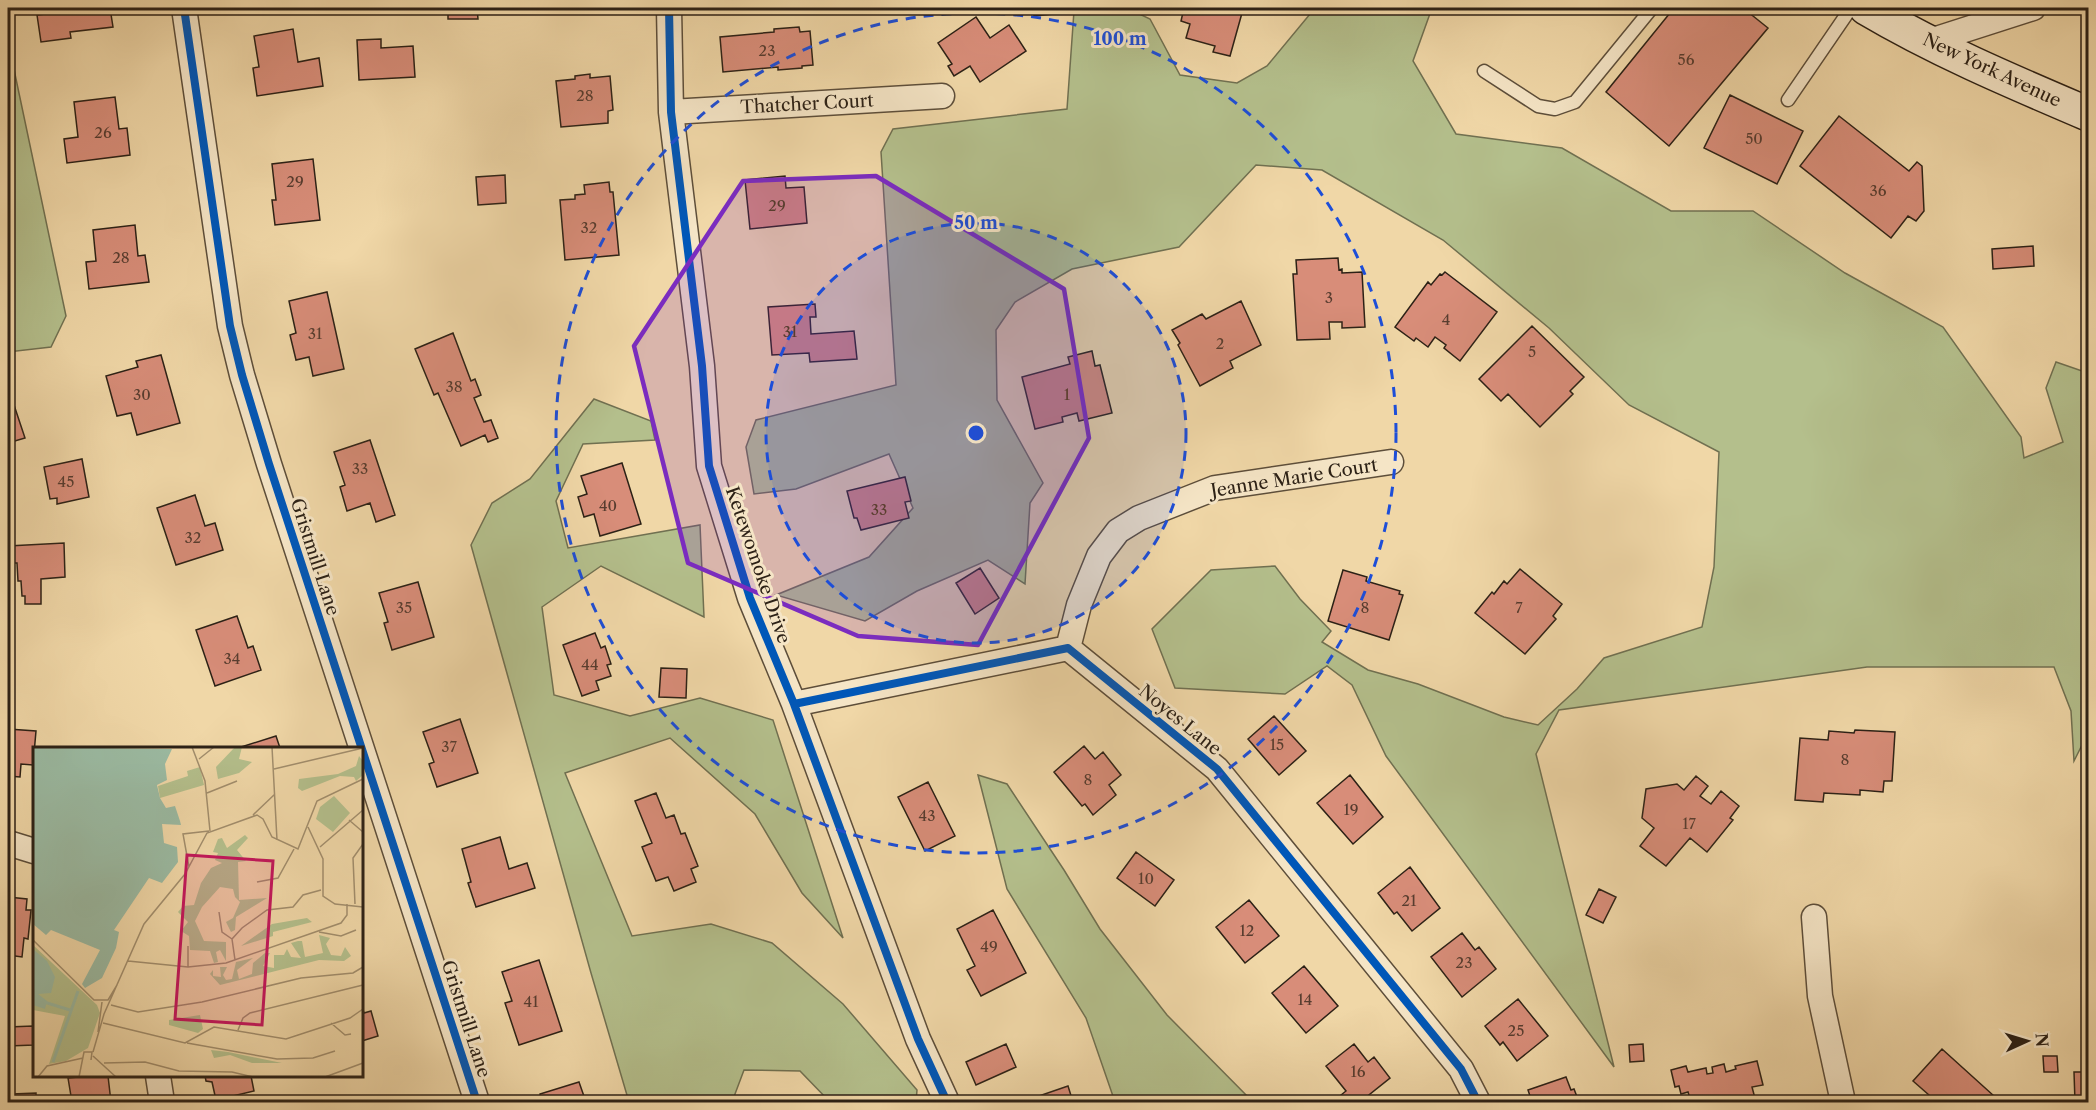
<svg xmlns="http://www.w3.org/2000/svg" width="2096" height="1110" viewBox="0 0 2096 1110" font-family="'Libre Caslon Text',serif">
<rect width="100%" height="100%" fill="#f0d7a7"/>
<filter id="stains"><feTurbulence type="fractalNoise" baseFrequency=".00333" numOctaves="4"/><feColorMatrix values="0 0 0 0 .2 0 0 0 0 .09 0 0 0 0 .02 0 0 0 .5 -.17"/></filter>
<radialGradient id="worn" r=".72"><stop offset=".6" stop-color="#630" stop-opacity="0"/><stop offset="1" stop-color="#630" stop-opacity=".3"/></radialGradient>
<!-- green -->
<path fill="#b4bf8c" stroke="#707051" stroke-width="1.5" d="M1094,8h33l23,11 30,56 57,8 30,-17 48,-58h117l-19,53 43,73 106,14 109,63h82l92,62 98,54 78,110 3,21 39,-16 -17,-54 10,-26 32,11v360l-14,28 -3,-50 -17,-44h-187l-308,43 -23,44 78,313 -228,-311 -34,-71 -25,-19 -42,28 -110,-6 -23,-59 59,-59 64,-4 25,33 31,32 -9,11 46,28 50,14 86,33 34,8 39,-36 27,-31 98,-31 12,-60 5,-115 -90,-47 -80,-77 -106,-88 -121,-70 -66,-5 -77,82 -107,22 -57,33 -19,28 1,70 46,83 -13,20 -5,81 -37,-24 -71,31 -52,30 -89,-26 93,-38 44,-49 -24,-54 -93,35 -42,5 -8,-47 10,-27 140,-35 -15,-233 12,-23 174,-20 7,-98z
M8,41l58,275 -15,31 -43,5z
M594,399l57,22 4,19 -72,4 -27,57 12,47 132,-23 4,92 -103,-51 -59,41 12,88 76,21 70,-18 73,22 70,218 -41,-45 -47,-79 -85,-76 -105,35 67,163 79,-12 61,19 71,61 74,86 -1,12h-86l-30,-31 -56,-1 -12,32h-103l-38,-129 -120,-428 21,-42 38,-24z
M978,775l29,9 57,86 36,59 67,86 86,87h-138l-29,-84 -79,-129z"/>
<!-- building -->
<path fill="#d88d79" stroke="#2c2116" stroke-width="1.5" d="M61,8h49l3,19 -43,5 1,6 -30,4 -4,-27 25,-3z
M448,8h29l1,11h-30z
M716,8h61l-61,2z
M1033,8h19l1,6 -19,2z
M1184,8h35l23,5 -12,43 -17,-4 2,-6 -29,-8 4,-14 -9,-3z
M1674,8h69l25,20 -99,118 -63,-54z
M976,17l14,21 19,-13 17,26 -46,31 -10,-16 -16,10 -6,-10 4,-2 -14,-21z
M799,27l1,5 10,-1 3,34 -11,1v2l-24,2v-3l-55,5 -3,-35 54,-5v-3z
M293,29l5,33 21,-4 4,28 -66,10 -4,-28 6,-1 -5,-31z
M381,39v9l32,-2 2,31 -56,3 -2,-40z
M590,74v4l20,-2 3,34 -5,1v12l-47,4 -5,-46 19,-2v-3z
M1730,95l73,36 -26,53 -73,-36z
M115,97l4,32 8,-1 3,27 -63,8 -3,-24 14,-2 -4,-35z
M1839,116l70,55 8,-9 5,4 2,45 -8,10 -8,-5 -17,22 -91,-72z
M313,159l7,61 -45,5 -3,-25h4l-4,-36z
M505,175l1,28 -28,2 -2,-28z
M785,176l1,12 18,-1 3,36 -57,6 -5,-49z
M609,182l1,10h3l6,63 -54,5 -5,-60 15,-1v-4l10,-1 -1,-9z
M135,225l3,31 7,-1 4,27 -60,7 -3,-27 10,-1 -3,-31z
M2033,246l1,20 -41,3 -1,-20z
M1338,258l1,12 3,-1v4l20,-1 3,55 -23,1v-6h-13l1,17 -33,1 -4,-66h4l-1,-14z
M1445,272l52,40 -37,49 -16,-13 2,-3 -11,-8 -7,10 -12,-9 -2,3 -19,-14 33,-45 3,3 9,-11 2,1z
M327,292l17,77 -31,7 -4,-19 -13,3 -6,-25 6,-2 -7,-32z
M1241,301l20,44 -31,16 3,7 -33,18 -22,-41 2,-2 -8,-13 30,-16 4,5z
M815,304l1,13h-6l1,17 43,-3 3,28 -47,3 -1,-9 -37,2 -4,-48z
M1532,326l52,51 -14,14 3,3 -33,33 -32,-33 -7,7 -22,-22z
M453,333l18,48 4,-2 6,16 -7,3 10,24 7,-2 7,18 -10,4 -3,-7 -24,11 -23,-53 -4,2 -19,-46z
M1092,351l3,15 5,-1 12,48 -33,8 -2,-8 -15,4 1,5 -28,7 -13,-52 48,-13 -2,-7z
M161,355l19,68 -43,12 -6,-22 -14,3 -11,-40 32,-9 -2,-6z
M14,405l11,33 -17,5v-35z
M370,440l25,75 -19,7 -6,-19 -23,8 -7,-24 5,-2 -11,-33z
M82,459l7,38 -32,7v-6l-7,1 -6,-32z
M622,463l19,61 -41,12 -6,-22 -10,3 -6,-20 9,-3 -6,-18z
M905,477l6,24 -6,1 4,16 -48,12 -4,-12h-3l-7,-27z
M195,495l10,31 10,-3 8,27 -47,15 -19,-57z
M64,543l1,34 -24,2v25h-16v-8h-3l-1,-15h-3l-1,-18h-3v-2h-6v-15z
M980,568l19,30 -24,16 -19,-31z
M1520,569l42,35 -9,12 3,3 -31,35 -50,-41 17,-21 2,2 10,-13 3,3z
M1343,570l24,7 -1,4 34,10 -1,3 4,1 -14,45 -61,-19z
M418,582l16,55 -42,13 -8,-27 4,-1 -9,-29z
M237,616l11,32 5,-2 8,24 -46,16 -19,-56z
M595,633l6,15 4,-2 6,18 -4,1 4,11 -15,5 3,9 -17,6 -19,-51z
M661,668l26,1 -1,29 -27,-1z
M1274,716l32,35 -27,24 -31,-36z
M460,719l18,54 -41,14 -8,-23 5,-2 -11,-30z
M8,729l28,2 -3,34 -12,-1 -1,13 -12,-1z
M1855,730l40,2 -3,49h-8l-1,11 -23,-2v5l-36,-2 -1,9 -28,-2 5,-62 28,2 1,-9 25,2z
M276,736l4,12h-42z
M1084,746l11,13 8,-7 18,23 -12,10 7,10 -23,20 -8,-11 -3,2 -28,-34z
M1350,775l33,42 -30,27 -36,-41z
M1696,776l12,10 -8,10 11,8 10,-13 18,15 -9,12 3,2 -26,32 -17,-14 -24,28 -26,-20 14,-18 -12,-10 4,-29 31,-5 7,6z
M928,782l27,54 -30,15 -27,-54z
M656,793l10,25 8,-3 7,19 4,-1 13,33 -7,3 5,13 -22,9 -6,-14 -12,4 -14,-34 10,-4 -17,-42z
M500,837l9,32 18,-6 8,25 -59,19 -8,-24 3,-1 -9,-33z
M1136,852l38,28 -19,26 -38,-28z
M1410,867l30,41 -28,23 -15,-19 -3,2 -16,-21z
M1599,889l17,8 -13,26 -17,-8z
M8,897l19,2 -1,11h5l-3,29 -4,-1 -2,19 -14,-2z
M1249,900l30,36 -34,27 -29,-36z
M993,910l33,63 -45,23 -14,-26 8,-4 -18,-37z
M1462,933l13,17 4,-3 17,22 -34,28 -31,-40z
M539,960l23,71 -43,14 -14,-42 7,-2 -10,-29z
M1304,966l34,40 -32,27 -34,-40z
M1518,999l30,37 -31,25 -14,-19 -3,3 -15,-19z
M362,1006l2,7 7,-2 7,25 -16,5z
M33,1026l1,19 -26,1v-19z
M1006,1044l10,23 -40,18 -10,-23z
M1354,1044l14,18 6,-5 16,21 -30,24h-13l-6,-7 5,-4 -20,-25z
M1643,1044l1,17 -14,1 -1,-17z
M1942,1049l52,47 -5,6h-52l-24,-21z
M2043,1056h14l1,16h-14z
M1757,1061l6,24 -11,2 4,15h-65l-3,-10 -7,2 -2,-8 -4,1 -4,-17 15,-4 2,6 18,-4 1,6 6,-1 -1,-6 12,-3 2,8 10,-3 -1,-3z
M2074,1072h14v30h-13z
M89,1076h19l3,26 7,-1v1h-46l-4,-24z
M205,1076h46l3,15 -38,9 -4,-18 -6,-1z
M1566,1077l5,13 3,-1 5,13h-47l-4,-12z
M579,1082l7,20h-44l-2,-8z
M1068,1086l5,16h-36l-1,-5z
M36,1093v9h-24v-8z"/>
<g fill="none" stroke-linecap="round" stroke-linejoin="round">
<defs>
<path id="lane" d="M1484,71l54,35 17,3 20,-7 77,-94
M1788,100l63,-92"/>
<path id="street" d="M184,8l46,318 12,49 27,89 208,638
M669,8l2,104 31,254 7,100 41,132 44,106 124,335 29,63
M1927,42l106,-34
M671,112l271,-16
M1068,648l11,-43 20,-49 19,-25 21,-13 76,-30 176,-26
M794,704l274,-56 149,121 244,300 17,33
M8,843l26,8
M1814,917l6,79 23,106
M158,1076l4,26"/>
<path id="secondary" d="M1866,8c71,42 147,74 222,106"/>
</defs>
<!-- lane casing -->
<use href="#lane" stroke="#5d4e3a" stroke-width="15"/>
<!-- street casing -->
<use href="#street" stroke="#5d4e3a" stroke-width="27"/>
<!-- secondary casing -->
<use href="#secondary" stroke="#2c2116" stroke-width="36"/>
<!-- lane -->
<use href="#lane" stroke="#f5e5c6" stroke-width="12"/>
<!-- street -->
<use href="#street" stroke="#f5e5c6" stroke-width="24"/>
<!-- secondary -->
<use href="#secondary" stroke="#f5e5c6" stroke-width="33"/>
<defs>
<path id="cycleway" d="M184,8l46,318 12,49 27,89 208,638
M669,8l2,104 31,254 7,100 41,132 44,106 124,335 29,63
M794,704l274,-56 149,121 244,300 17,33"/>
</defs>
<!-- cycleway casing -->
<use href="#cycleway" stroke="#f5e5c6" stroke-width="11"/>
<!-- cycleway -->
<use href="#cycleway" stroke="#0057b8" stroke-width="8"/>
</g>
<!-- marked area -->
<path fill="#7b2cbf" fill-opacity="0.2" stroke="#7b2cbf" stroke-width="4.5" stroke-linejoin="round" d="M876,176l188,113 25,149 -111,207 -120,-9 -170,-73 -54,-217 109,-165z"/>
<!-- distance rings -->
<circle cx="976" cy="433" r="210" fill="#1d4ed8" fill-opacity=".12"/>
<g fill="none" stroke="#1d4ed8" stroke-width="3" stroke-dasharray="10 8">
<circle cx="976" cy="433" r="210"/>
<circle cx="976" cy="433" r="420"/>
</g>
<g text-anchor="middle" stroke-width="6" stroke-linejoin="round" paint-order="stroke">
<!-- number labels -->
<g font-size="15" fill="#573c2f">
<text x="767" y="56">23</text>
<text x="1686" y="65">56</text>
<text x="585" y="101">28</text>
<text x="103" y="138">26</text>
<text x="1754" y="144">50</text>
<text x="295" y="187">29</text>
<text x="1878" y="196">36</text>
<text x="777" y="211">29</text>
<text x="589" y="233">32</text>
<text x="121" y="263">28</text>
<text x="1329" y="303">3</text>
<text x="1446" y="325">4</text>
<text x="790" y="337">31</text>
<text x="315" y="339">31</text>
<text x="1220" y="349">2</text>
<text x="1532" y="357">5</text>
<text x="454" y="392">38</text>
<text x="142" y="400">30</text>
<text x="1067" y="400">1</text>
<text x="360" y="474">33</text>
<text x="66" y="487">45</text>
<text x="608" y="511">40</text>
<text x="879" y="515">33</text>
<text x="193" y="543">32</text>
<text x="404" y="613">35</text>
<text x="1365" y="613">8</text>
<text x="1519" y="613">7</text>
<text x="232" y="664">34</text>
<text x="590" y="670">44</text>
<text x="1277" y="750">15</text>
<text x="449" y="752">37</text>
<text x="1845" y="765">8</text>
<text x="1088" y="785">8</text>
<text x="1351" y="815">19</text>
<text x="927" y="821">43</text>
<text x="1689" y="829">17</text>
<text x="1146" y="884">10</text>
<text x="1409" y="906">21</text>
<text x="1247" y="936">12</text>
<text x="989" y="952">49</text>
<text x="1464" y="968">23</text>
<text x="1305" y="1005">14</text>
<text x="531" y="1007">41</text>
<text x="1516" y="1036">25</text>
<text x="1358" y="1077">16</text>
</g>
<!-- street labels -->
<g font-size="18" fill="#2c2116" stroke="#f5e5c6">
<text transform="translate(1992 70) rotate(25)" y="6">New York Avenue</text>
<text transform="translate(807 104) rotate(-3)" y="6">Thatcher Court</text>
<text transform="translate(1294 478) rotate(-9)" y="6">Jeanne Marie Court</text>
<text transform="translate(315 557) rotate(72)" y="6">Gristmill Lane</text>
<text transform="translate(758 565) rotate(71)" y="6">Ketewomoke Drive</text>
<text transform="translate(1180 720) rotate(39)" y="6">Noyes Lane</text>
<text transform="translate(466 1019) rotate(72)" y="6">Gristmill Lane</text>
</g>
</g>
<!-- overview -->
<g transform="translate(33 747)">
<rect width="330" height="330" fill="#f0d7a7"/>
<path d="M202,0h7l-3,12 13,3 -13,11 -21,6 -2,-12zM326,9l4,5v14l-7,6 -2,-4 -14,-1 -38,15 -4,-3 1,-9 39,-5 18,-8zM167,20l4,18 -44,13 -2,-12 30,-10 -1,-5zM301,49l16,17 -17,19 -17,-13 4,-12zM212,88l3,3 -11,12 9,11 -8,1 1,38 28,-2 -31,19 -1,13 -4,2 -5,-10 7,-4 7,-16 -5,-5 -2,-8 -13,-2 -18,20 -7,14 9,20 22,1v19l-6,-11 -4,2 2,10 -4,1 -4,-12 -20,-1 -1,-14 -8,-5 7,-9 -10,-10 5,-6 11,-1 7,-22 10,-15 11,-5 -7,-3 3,-7 -5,-1 5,-13 4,-1 5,10zM274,171l5,4 -39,10v4l-32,10 31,-22zM286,188l11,3 -4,6 5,11 10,1 4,-9 6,9 -7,5 -25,-1 -99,25 -10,-11 3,-4v6l8,1 -1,-10h7l-4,8 3,5 6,-1 4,-17 17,-4 -16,12 2,9 13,-5 1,-11 12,-10h5l-7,13 11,2v-13h10l3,-6 4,8 10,1 -10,-15 7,-2h4l3,16 18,-4zM0,198l64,60 3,8 -12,35 -22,13 -17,3 16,-48 -32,-6zM167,268l3,14 -5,4 -29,-8v-5zM178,303l17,2 54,11h-30l-22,-8 -16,3z" fill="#b4bf8c"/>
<path d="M0,0l139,2 -7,15 2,16 -10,5 3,13 6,10 9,-2 5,15 1,4 -19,-1 2,19 13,4 1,15 -16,21 -13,-5 -35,52 5,2 -3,16 -14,30 -17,10 -3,-4 18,-34 -49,-20 -5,5 -13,-11zM0,202l14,12 8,16 -4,16 -13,1 9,7 -2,8 -12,-4z" fill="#9bbaa2"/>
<path fill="none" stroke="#9bbaa2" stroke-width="3" d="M11,255l26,8M20,315l25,-71"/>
<path fill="none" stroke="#a28e6d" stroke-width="1.5" d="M159,0l13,34 5,50M239,0l5,93M166,12l15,-12M241,22l89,-21M174,46l30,-12M220,68l22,-21M316,73l14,12M275,80l15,32v37l12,8 28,3M287,100l43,-37M156,120l-6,-33 26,-3M224,135l21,-4 16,-29M322,157l-2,-46 10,-14M186,165l3,20 10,7M286,185l22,4 15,-6M0,193l61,60h14l9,-15M202,213l-3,-21 10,-11 25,-18 26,-3 10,-12 18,-5M95,214l60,6 38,-4 115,-40 6,-8v-11M155,220v-21M78,258l27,7 64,-10 99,-24 52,-5 10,-6M70,276l82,20 29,-16 72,12 64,-21 13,-9M298,276l14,12 6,-1M205,283l5,-12 7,-5 113,-28M65,285l4,-30M154,296l90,16 36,-1 22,-7M60,305l11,-38 40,-90 41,-50 22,-41 50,-18 6,4 9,18 26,12 19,-48 46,-22M60,309l23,21M71,316l41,-1 34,9 53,1 21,5M5,330l9,-11 36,-8M46,330l5,-25h8l-1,8M292,330l38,-14"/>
<path fill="#c2185b" fill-opacity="0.15" stroke="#c2185b" stroke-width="3" d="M154,108l86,6 -11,164 -87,-6z"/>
<rect width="330" height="330" fill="none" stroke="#2c2116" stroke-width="3"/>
</g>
<circle cx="976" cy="433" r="9" fill="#1d4ed8" stroke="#f5e5c6" stroke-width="3"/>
<g font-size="18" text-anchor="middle" font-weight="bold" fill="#1d4ed8" stroke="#f5e5c6" stroke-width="6" stroke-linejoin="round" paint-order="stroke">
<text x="1120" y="45">100 m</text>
<text x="976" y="229">50 m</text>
</g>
<!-- margin -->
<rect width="2096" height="1110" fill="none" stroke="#f0d7a7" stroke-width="30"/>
<rect x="9" y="9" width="2078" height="1092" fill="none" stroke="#2c2116" stroke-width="3"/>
<rect x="15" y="15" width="2066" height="1080" fill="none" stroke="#2c2116" stroke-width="1.5"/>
<!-- north arrow -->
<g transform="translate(2027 1041) rotate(86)" stroke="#f5e5c6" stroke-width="4.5" paint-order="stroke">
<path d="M0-4.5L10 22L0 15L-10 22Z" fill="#2c2116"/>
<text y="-9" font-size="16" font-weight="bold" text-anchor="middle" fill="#2c2116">N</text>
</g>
<rect width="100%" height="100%" filter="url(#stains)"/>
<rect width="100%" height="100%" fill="url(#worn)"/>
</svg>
